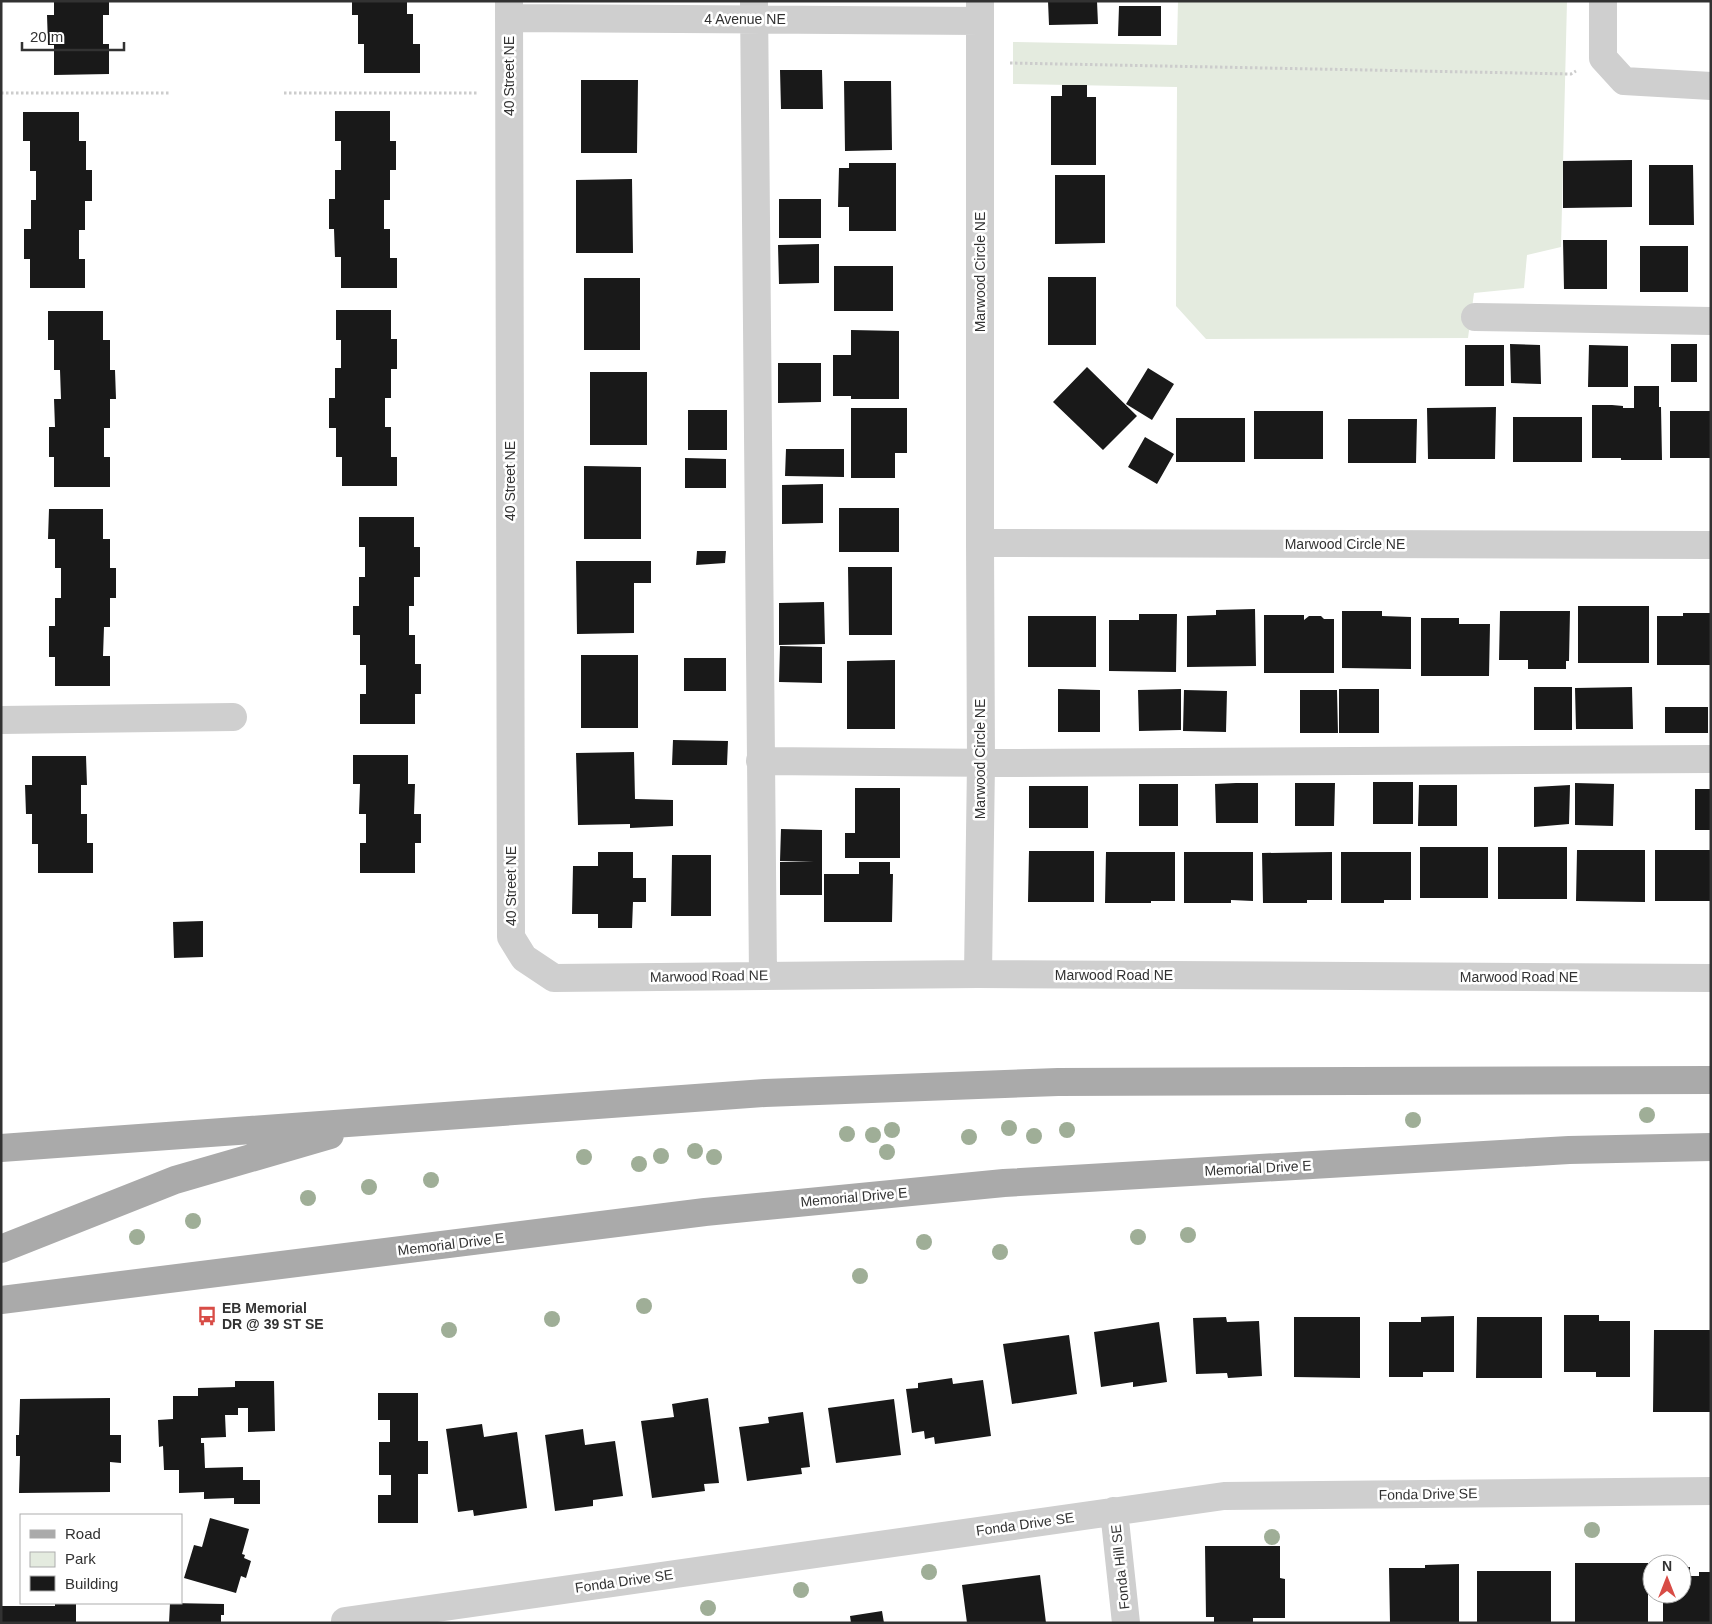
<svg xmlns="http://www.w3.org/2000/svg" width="1712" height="1624" viewBox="0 0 1712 1624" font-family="Arial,sans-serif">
<rect width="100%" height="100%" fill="#fff"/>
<!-- green -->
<path fill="#e4ebdf" d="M1178,1h389l-6,246 -34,8 -3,33 -50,5 -6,45 -262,1 -30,-33 1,-219 -164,-3v-42l164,3z"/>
<!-- building -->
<path fill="#191919" d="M54,1h55v14h-6v29h6v30l-55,1v-30h-6l-1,-30h7z
M352,1h55v13h6v30h7v29h-56v-29h-6v-29h-6z
M1048,1h49l1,23 -49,1z
M1119,6h42v30h-43z
M780,70h42l1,39h-42z
M581,80h57l-1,73h-56z
M844,81h47l1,69 -47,1z
M1062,85h25v12h9v68h-45v-69h11z
M335,111h55v30h6v29h-6v30h-6v29h6v29h7v30h-56v-31h-6l-1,-28h-5v-30h6v-29h6v-29h-6z
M23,112h56v29h7v29h6v31h-7v29h-6v29h6v29h-55v-29h-6v-30h7v-29h5v-29h-6v-30h-7z
M1632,160v47l-69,1v-47z
M849,163h47v68h-47v-24h-11l1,-39h10z
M1649,165h44l1,60h-45z
M1055,175h50v68l-50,1z
M632,179l1,74h-57v-73z
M779,199h42v39h-42z
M1563,240h44v49h-43z
M819,244v39l-40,1 -1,-39z
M1640,246h48v46h-48z
M834,266h59v45h-59z
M1048,277h48v68h-48z
M584,278h56v72h-56z
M336,310h55v29h6v30h-6v29h-6v29h6v30h6v29h-55v-29h-6v-29h-7v-30h6v-30h6v-28h-5z
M48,311h55v29h7v30h5l1,29h-6v29h-6v29h6v30h-56v-30h-5v-30h6l-1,-28h7l-1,-29h-6v-30h-6z
M851,330l48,1v68h-48v-3h-18v-41h18z
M1510,344l30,1 1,39 -30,-1z
M1671,344h26v38h-26z
M1465,345h39v41h-39z
M1589,345l39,1v41h-40z
M778,363h43v39l-43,1z
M1087,367l50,49 -34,34 -50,-48z
M1148,368l26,16 -22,36 -26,-16z
M590,372h57v73h-57z
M1634,386h25v21h2l1,53h-41v-2h-29v-53h20l11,1v2h11z
M1496,407l-1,52h-67l-1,-51z
M851,408h56v45h-12v25h-44z
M688,410h39v40h-39z
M1254,411h69v48h-69z
M1670,411h41v47h-41z
M1513,417h69v45h-69z
M1176,418h69v44h-69z
M1348,419h69l-1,44h-68z
M1145,437l29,17 -17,30 -29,-17z
M786,449h58v28l-59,-1z
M685,458l41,1v29h-41z
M584,466l57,1v72h-57z
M823,484v39l-41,1v-39z
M839,508h60v44h-60z
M49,509h54v30h7v29h6v30h-6v29h-6l-1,29h7v30h-55v-29h-6v-31h6v-28h6v-30h-6v-29h-7z
M359,517h55v30h6v30h-6v29h-5v29h6v29h6v30h-6v30h-55v-30h6v-29h-6v-30h-7v-29h6v-29h6v-30h-6z
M697,551h29l-1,12 -29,2z
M576,561h75v22h-17v50l-57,1z
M848,567h44v68h-43z
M824,602l1,42 -46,1v-42z
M1578,606h71v57h-71z
M1255,609l1,57 -69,1v-51l29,-1v-5z
M1342,611h40v5l29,1v52l-69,-1z
M1500,611h70l-1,50h-3v8h-38v-9h-29z
M1683,613h28v52h-54v-49h26z
M1139,614h38l-1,58 -67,-1v-51h30z
M1264,615h40v5l5,-4h12l3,3h10v54h-70z
M1028,616h68v51h-68z
M1421,618h38v6h31l-1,52h-68z
M780,646l42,1v36l-43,-1z
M581,655h57v73h-57z
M684,658h42v33h-42z
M895,660v69h-48v-68z
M1534,687h38v43h-38z
M1632,687l1,42h-57l-1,-41z
M1058,689l42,1v42h-42z
M1181,689v41l-42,1 -1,-41z
M1339,689h40v44h-40z
M1184,690l43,1 -1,41 -43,-1z
M1300,690h37l1,43h-38z
M1665,707h43v26h-43z
M673,740l55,1 -1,24h-55z
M634,752l1,47 38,1v26l-43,2v-4l-52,1 -2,-72z
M353,755h55v29h7l-1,30h7v29h-6v30h-55v-30h6v-29h-7l1,-30h-7z
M32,756h54l1,29h-6v29h6v29h6v30h-55v-29h-6v-30h-6l-1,-29h7z
M1373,782h40v42h-40z
M1236,783h22v40h-42l-1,-39z
M1295,783h40l-1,43h-39z
M1575,783l39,1 -1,42 -38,-1z
M1139,784h39v42h-39z
M1419,785h38v41h-39z
M1570,785l-1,39 -35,3v-40z
M1029,786h59v42h-59z
M855,788h45v70h-55v-25h10z
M1695,789h16v41h-16z
M781,829l41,1v65h-42v-33h34l-34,-1z
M1420,847h68v51h-68z
M1498,847h69v52h-69z
M1577,850h68v52l-69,-1z
M1655,850h56v51h-56z
M1029,851h65v51h-66z
M598,852h35v26h13v24h-13l-1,26h-34v-14h-26l1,-48h25z
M1106,852h69v49h-24v2h-46z
M1184,852h69v49l-22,-1v3h-47z
M1332,852v48h-25v3h-44l-1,-50z
M1341,852h70v48h-27v3h-43z
M672,855h39v61h-40z
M859,862h31v12h3l-1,48h-68v-48h35z
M203,921v36l-29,1 -1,-36z
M1564,1315h35v6h31v56h-34v-5h-32z
M1454,1316v56h-31v5h-34v-55h32v-5z
M1226,1317l1,5 32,-1 3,55 -34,2 -1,-5 -31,1 -3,-56z
M1294,1317h66v61l-66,-1z
M1477,1317h65v61h-66z
M1159,1322l8,60 -34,5v-5l-32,5 -7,-55z
M1654,1330h57v82h-58z
M1069,1335l8,59 -65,10 -9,-60z
M952,1378l1,6 30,-4 8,56 -56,8 -1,-7 -9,2 -1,-8 -12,2 -6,-44 12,-1v-5z
M235,1381h39l1,50 -27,1v-24h-10v7h-13l1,22 -25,1v5h3l1,25 38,-1v13h17v24h-26v-6l-30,1v-7l-25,1v-23h-15l-1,-24 -4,1 -1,-27 15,-1v-23h25v-8l37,-1z
M378,1393h40v48h10v33h-10v49h-40v-28h13v-20h-12v-33h11v-22h-12z
M110,1398v37h11v28l-11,-1v30l-91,1 1,-37h-4v-21h3l1,-36z
M708,1398l11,85 -15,1 1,7 -53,7 -11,-77 33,-4 -2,-13z
M894,1399l7,56 -65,8 -8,-55z
M803,1412l7,55 -9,1 1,6 -55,7 -8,-54 30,-4 -1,-6z
M482,1424l2,13 33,-5 10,76 -53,8 -1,-6 -15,2 -12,-83z
M583,1429l2,16 30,-4 8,55 -30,4v6l-38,5 -10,-76z
M210,1518l39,11 -7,25 3,1 -1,3 7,3 -5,17 -5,-2 -5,17 -52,-15 10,-33 8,2z
M1205,1546h75v32l5,1v39h-32v5h-39v-6h-8z
M1575,1563h73v60h-73z
M1459,1564v59h-69l-1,-55h36v-3z
M1682,1567h8v9h9v-4h12v51h-48v-29h19z
M1477,1571h74v52h-74z
M1040,1575l6,48h-79l-5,-38z
M55,1603h21v20h-75v-17h54z
M170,1603l54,1v11h-3v8h-52z
M882,1611l2,12h-33l-1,-7z"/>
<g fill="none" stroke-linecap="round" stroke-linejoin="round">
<!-- path -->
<path stroke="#ccc" stroke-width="3" stroke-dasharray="2.5 2.5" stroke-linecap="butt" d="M1010,63l561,11 5,-3
M1,93h169
M284,93h195"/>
<!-- minor -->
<path stroke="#cfcfcf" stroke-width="28" d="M509,1l2,936 13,21 30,20 424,-4 733,4
M754,1l9,975
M980,1v542l731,2
M1603,1v57l21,23 87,5
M509,18l471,3
M1475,317l236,4
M1,720l232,-3
M760,761l243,2 708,-4
M978,974l3,-211 -1,-220
M1114,1511l12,112
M345,1623v-2l879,-125 487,-5"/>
<!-- major -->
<path stroke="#aaa" stroke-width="28" d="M1,1148l764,-55 293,-11 653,-2
M1,1249l174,-69 155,-45
M1,1300l704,-88 299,-29 565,-33 142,-3"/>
</g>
<!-- trees -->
<g fill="#9fae97">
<circle cx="1647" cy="1115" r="8"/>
<circle cx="1413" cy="1120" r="8"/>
<circle cx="1009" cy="1128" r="8"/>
<circle cx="892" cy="1130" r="8"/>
<circle cx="1067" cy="1130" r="8"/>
<circle cx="847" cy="1134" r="8"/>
<circle cx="873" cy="1135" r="8"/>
<circle cx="1034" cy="1136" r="8"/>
<circle cx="969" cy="1137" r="8"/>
<circle cx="695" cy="1151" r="8"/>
<circle cx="887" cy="1152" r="8"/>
<circle cx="661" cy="1156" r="8"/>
<circle cx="584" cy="1157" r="8"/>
<circle cx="714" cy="1157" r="8"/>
<circle cx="639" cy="1164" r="8"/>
<circle cx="431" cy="1180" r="8"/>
<circle cx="369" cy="1187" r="8"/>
<circle cx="308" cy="1198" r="8"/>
<circle cx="193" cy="1221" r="8"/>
<circle cx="1188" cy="1235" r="8"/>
<circle cx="137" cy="1237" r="8"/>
<circle cx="1138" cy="1237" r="8"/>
<circle cx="924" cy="1242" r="8"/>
<circle cx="1000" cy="1252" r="8"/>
<circle cx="860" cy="1276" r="8"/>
<circle cx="644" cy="1306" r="8"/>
<circle cx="552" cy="1319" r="8"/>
<circle cx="449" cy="1330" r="8"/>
<circle cx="1592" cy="1530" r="8"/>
<circle cx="1272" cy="1537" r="8"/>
<circle cx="929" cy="1572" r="8"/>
<circle cx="801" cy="1590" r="8"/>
<circle cx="708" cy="1608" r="8"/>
</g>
<!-- icons -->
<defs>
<symbol id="bus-bare" viewBox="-9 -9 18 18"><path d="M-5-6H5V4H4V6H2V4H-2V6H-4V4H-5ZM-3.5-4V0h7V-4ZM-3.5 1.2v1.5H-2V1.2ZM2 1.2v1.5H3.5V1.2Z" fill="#d84c46" stroke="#fff" stroke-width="2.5" paint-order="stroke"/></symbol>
</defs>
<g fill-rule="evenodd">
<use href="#bus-bare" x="193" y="1302" width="28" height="28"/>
</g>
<g text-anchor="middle" stroke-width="5" stroke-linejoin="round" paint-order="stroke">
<!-- street labels -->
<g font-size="14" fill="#323232" stroke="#fff">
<text x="745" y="24">4 Avenue NE</text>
<text transform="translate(509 76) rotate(-90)" y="5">40 Street NE</text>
<text transform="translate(980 272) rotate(-90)" y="5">Marwood Circle NE</text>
<text transform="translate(510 481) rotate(-90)" y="5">40 Street NE</text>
<text x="1345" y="549">Marwood Circle NE</text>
<text transform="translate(980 759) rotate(-90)" y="5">Marwood Circle NE</text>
<text transform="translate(511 886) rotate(-90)" y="5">40 Street NE</text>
<text x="1114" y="980">Marwood Road NE</text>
<text transform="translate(709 976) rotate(-1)" y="5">Marwood Road NE</text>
<text x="1519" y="982">Marwood Road NE</text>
<text transform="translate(1258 1168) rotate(-3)" y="5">Memorial Drive E</text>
<text transform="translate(854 1197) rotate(-5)" y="5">Memorial Drive E</text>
<text transform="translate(451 1244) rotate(-7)" y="5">Memorial Drive E</text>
<text transform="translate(1428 1494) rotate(-1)" y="5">Fonda Drive SE</text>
<text transform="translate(1025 1524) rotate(-8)" y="5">Fonda Drive SE</text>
<text transform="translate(1120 1567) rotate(-96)" y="5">Fonda Hill SE</text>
<text transform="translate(624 1581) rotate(-8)" y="5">Fonda Drive SE</text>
</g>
<!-- poi labels -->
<g font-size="14" font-weight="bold" fill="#323232" stroke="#fff" text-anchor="start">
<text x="222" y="1313">EB Memorial<tspan x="222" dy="16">DR @ 39 ST SE</tspan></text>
</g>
</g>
<!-- border -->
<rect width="1712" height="1624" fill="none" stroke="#323232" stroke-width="5"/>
<!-- legend -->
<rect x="20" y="1514" width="162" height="90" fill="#ffffff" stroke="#adadad"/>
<rect x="30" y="1530" width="25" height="8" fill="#aaaaaa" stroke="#adadad"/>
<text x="65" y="1539" font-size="15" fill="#323232">Road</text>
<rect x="30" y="1552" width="25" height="15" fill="#e4ebdf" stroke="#adadad"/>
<text x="65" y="1564" font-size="15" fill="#323232">Park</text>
<rect x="30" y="1576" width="25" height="15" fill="#191919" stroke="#adadad"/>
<text x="65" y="1589" font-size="15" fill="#323232">Building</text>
<!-- north arrow -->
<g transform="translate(1667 1579)"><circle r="24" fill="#ffffff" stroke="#adadad"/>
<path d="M0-4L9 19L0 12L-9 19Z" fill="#d84c46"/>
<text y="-8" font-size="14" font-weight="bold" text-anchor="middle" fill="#323232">N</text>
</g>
<!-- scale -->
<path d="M22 42v8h102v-8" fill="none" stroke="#323232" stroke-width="2.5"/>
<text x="30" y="42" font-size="15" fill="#323232" stroke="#ffffff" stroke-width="4" paint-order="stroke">20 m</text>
</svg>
